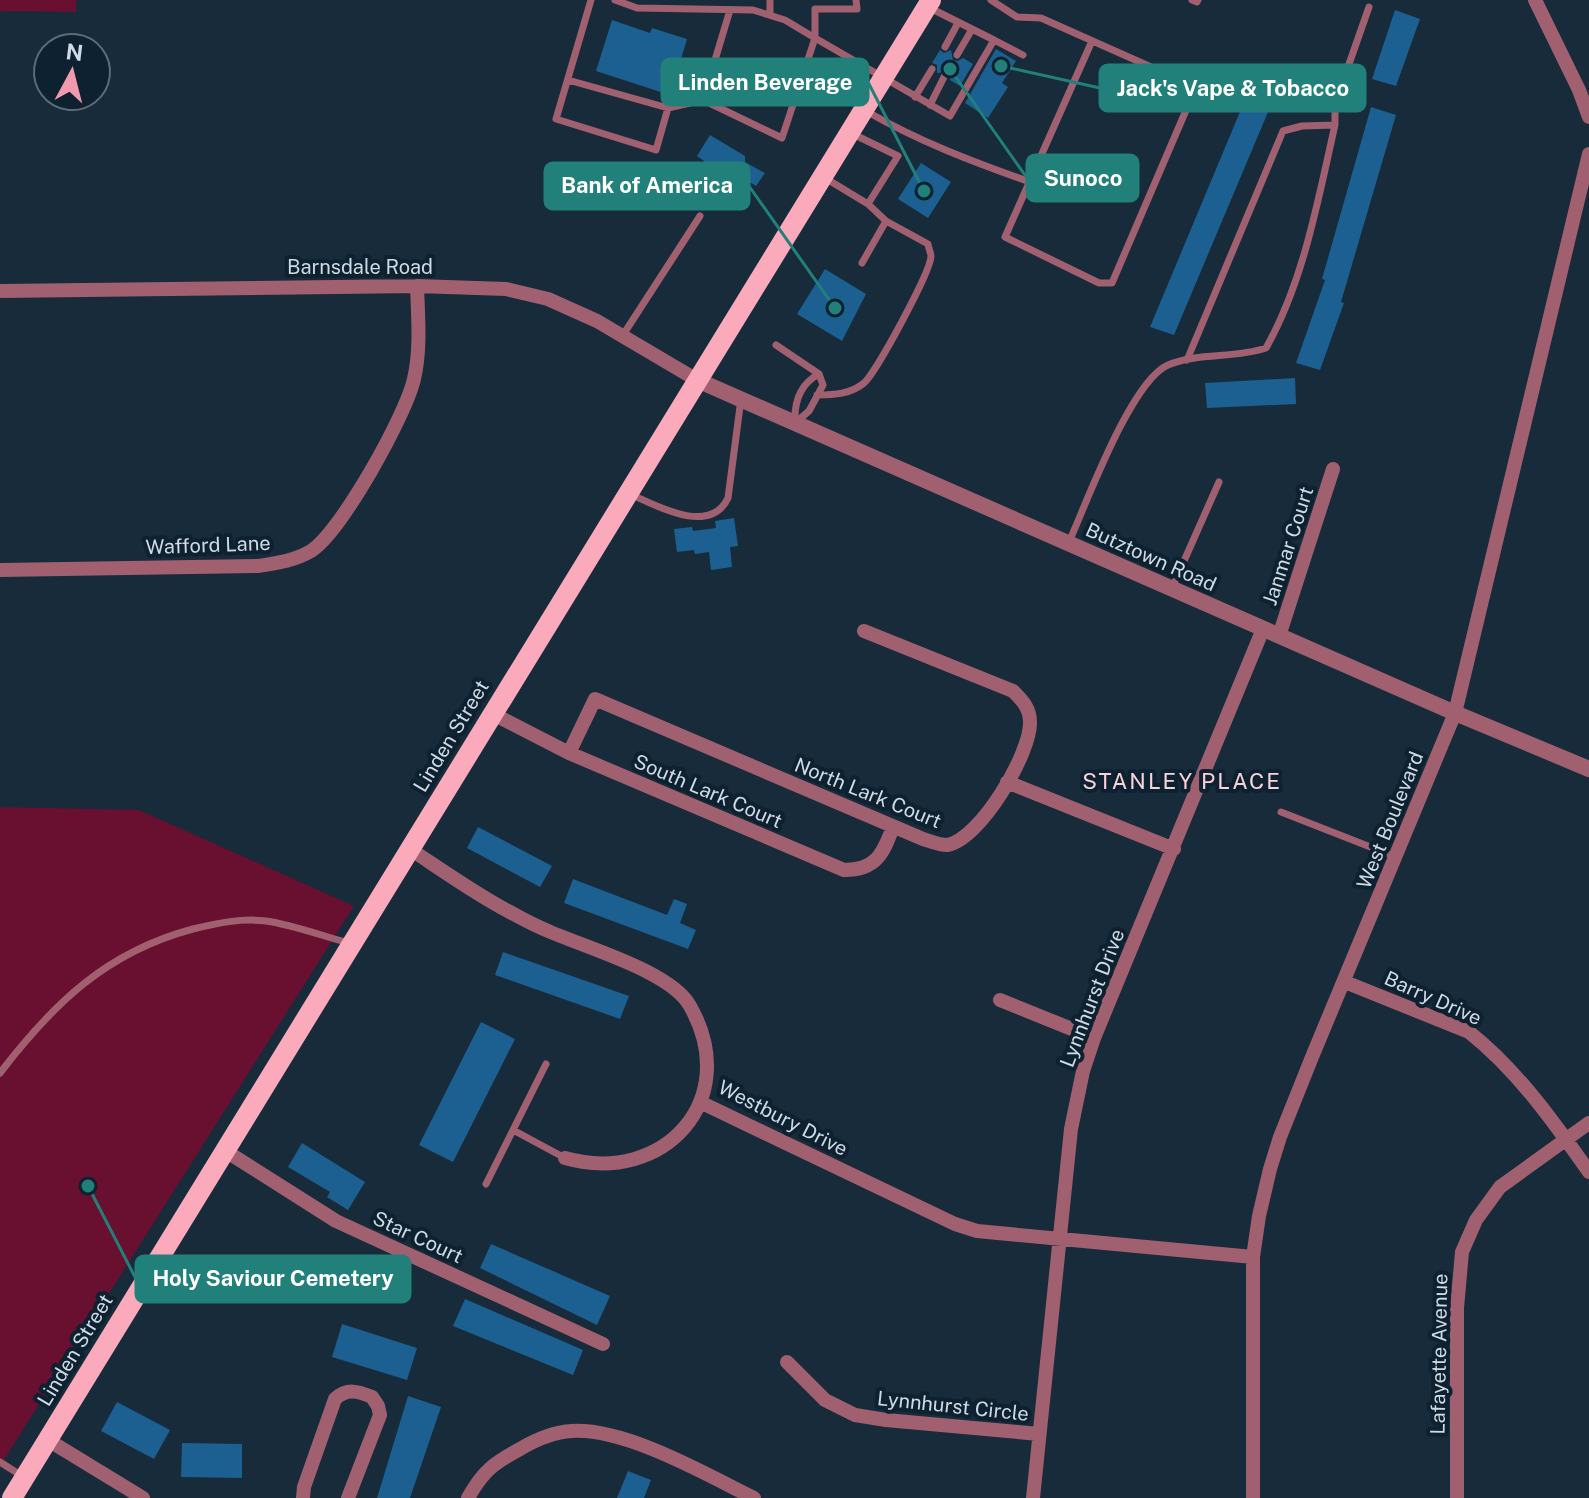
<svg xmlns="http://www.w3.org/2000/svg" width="1589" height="1498" viewBox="0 0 1589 1498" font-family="'Public Sans',sans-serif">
<rect width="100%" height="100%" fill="#172b3a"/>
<!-- green -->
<path fill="#690f30" d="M0,0h76v12l-76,-1z
M0,807l139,3 215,96 -354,560z"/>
<!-- building -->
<path fill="#1b6090" d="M1395,10l25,9 -24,67 -24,-7z
M612,20l38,13 2,-5 35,11 -6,20 9,3 -5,14 -6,1 -6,19 -77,-25z
M996,49l20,12 -14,22 6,4 -20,31 -23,-15z
M940,50l4,3 7,-3 2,10 5,1 5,-3 10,6 -13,22 -10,-6 -2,-8 -11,1v-8l-5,-2z
M1247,95l24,10 -97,230 -24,-8z
M1371,107l25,8 -55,187 3,1 -24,67 -24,-7 29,-83 -3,-1z
M710,135l35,21v6l20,11 -9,13 -19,-11 -5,4 -8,-5 -4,10 -21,-13 5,-10 -7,-5z
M921,163l30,19 -23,36 -30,-19z
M825,269l41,25 -24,47 -45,-27z
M1295,378l1,26 -89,4 -2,-25z
M734,518l4,28 -8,1 2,20 -21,3 -2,-18 -14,2 -1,-4 -17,2 -3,-23 18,-2 1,4 23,-3 -1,-7z
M478,827l74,39 -12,21 -73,-39z
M573,879l94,36 7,-16 13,5 -7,19 16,7 -8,19 -124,-46z
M503,952l126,44 -9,23 -125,-44z
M481,1022l34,17 -62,123 -34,-17z
M302,1143l63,39 -17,28 -21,-13 3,-5 -42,-25z
M491,1244l119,52 -13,29 -117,-57z
M465,1299l118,51 -10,25 -120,-49z
M342,1324l75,24 -10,32 -75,-23z
M408,1396l33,11 -31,91h-33z
M117,1402l53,28 -16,29 -53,-28z
M182,1443l60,1v34l-61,-1z
M628,1471l23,9 -7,18h-27z"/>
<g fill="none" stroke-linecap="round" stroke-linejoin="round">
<!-- service -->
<path stroke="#a0606f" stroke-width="7" d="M591,0l-35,119 100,31 12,-42 35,-8 79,38 33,-100 135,78 44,-76 -66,-33
M615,0l22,8 116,2 32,10 30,18
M770,0v13
M991,0l26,17 24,1 155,69 -84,196h-13l-94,-46 87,-196
M1192,0l5,2 1,-2
M815,38v-29h42l-1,-9
M994,40l29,15
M945,47l13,-24
M957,55l14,-24
M568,80l100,28
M915,97l17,-28
M703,100l27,-90
M930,105l14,-28
M866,111c52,30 107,51 164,71
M825,178l43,26
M862,263l24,-42
M623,335l77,-119
M776,345l43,29
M1187,360l96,-229 19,-5 33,-1
M819,374l4,11 -14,26 -14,12c-1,-21 5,-39 24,-49z
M817,395c17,0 34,-1 47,-12 12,-10 67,-112 67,-127 0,-2 -3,-10 -3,-12l-42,-23 -18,-17 30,-48 -45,-22
M630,494c27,12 80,42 98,4l13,-99
M1069,542c18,-40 62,-161 99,-177 31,-13 66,-6 98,-17 38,-67 52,-149 69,-223v-21l34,-97
M1172,588l47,-106
M1281,812l115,45
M546,1064l-33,66 52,28
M0,1073c53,-69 106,-121 193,-144 25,-6 48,-11 73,-8 28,4 56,15 83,22
M486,1184l27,-54
M0,1462l22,14"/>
<!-- minor -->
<path stroke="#a0606f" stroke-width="14" d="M1535,0l44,90 10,27
M0,291l417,-5 89,3 42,10 49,22 100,59
M0,570l258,-4c18,-3 36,-5 53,-15 30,-19 95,-136 103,-172 7,-30 4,-62 3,-93
M1279,636l54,-167
M493,714l76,39 275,117c32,0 39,-16 49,-43
M569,753l26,-54 328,140c7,2 17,6 24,6 33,-5 84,-92 83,-123 0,-14 -8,-22 -17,-31l-149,-60
M1007,782l167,67
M410,849c32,21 64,44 98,62 13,7 25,14 38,19 37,17 125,41 144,76 53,93 -26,180 -125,152
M1345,982l124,50c48,38 85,90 120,140
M1000,1000l94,38
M702,1103l253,121 22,7 276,26
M224,1150l112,71 267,123
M787,1362l38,38 30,15 31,5 153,14
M48,1440l95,58
M303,1498l1,-11 31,-88c12,-11 23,-8 37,-2l6,9 2,9 -32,83
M468,1498c15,-27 26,-35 52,-49 15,-9 34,-17 52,-18 54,-3 133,43 182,67
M1033,1498l38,-369 12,-58 11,-33 169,-409
M1253,1498v-241l6,-41 11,-47 10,-32 32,-80 143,-344 134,-559
M1457,1498v-190l5,-56 14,-32 24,-33 89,-64"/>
<!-- tertiary -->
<path stroke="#a0606f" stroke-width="16" d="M697,380l758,333 134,56"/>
<!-- primary -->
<path stroke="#faaabb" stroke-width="20" d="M12,1498l919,-1498"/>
</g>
<g text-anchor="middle" stroke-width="8" stroke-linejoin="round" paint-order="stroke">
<!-- street labels -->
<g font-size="20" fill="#cedae4" stroke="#0e2130">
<text x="360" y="274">Barnsdale Road</text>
<text transform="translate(208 545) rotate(-2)" y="7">Wafford Lane</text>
<text transform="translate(1288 546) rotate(-72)" y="7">Janmar Court</text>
<text transform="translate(1151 557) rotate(24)" y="7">Butztown Road</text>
<text transform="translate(451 736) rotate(-59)" y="7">Linden Street</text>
<text transform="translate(708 791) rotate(23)" y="7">South Lark Court</text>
<text transform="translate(868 793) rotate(22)" y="7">North Lark Court</text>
<text transform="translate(1390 820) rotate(-68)" y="7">West Boulevard</text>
<text transform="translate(1092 998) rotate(-69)" y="7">Lynnhurst Drive</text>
<text transform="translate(1433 998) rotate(24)" y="7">Barry Drive</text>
<text transform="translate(783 1118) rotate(27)" y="7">Westbury Drive</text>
<text transform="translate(418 1237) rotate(25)" y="7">Star Court</text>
<text transform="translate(75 1350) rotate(-59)" y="7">Linden Street</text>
<text transform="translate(1439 1354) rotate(-89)" y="7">Lafayette Avenue</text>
<text transform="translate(953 1406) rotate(6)" y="7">Lynnhurst Circle</text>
</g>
<!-- neighbourhood labels -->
<g font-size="22" letter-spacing="2" fill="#f6d3d9" stroke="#0e2130">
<text x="1182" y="789">STANLEY PLACE</text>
</g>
</g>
<!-- callouts -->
<path fill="none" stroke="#22807a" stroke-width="3" d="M924 191L868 82M1001 66L1100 88M950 69L1027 178M835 308L749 186M88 1186L136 1279"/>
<g fill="#22807a" stroke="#0e2130" stroke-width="3">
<circle cx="924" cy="191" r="8"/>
<circle cx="1001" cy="66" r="8"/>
<circle cx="950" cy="69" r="8"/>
<circle cx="835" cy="308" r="8"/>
<circle cx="88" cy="1186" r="8"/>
</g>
<g fill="#22807a" stroke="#22807a" stroke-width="3">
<rect x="662" y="59" width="206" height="46" rx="8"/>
<rect x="1100" y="65" width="265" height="46" rx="8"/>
<rect x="1027" y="155" width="111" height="46" rx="8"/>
<rect x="545" y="163" width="204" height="46" rx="8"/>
<rect x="136" y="1256" width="274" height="46" rx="8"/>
</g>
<g font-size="22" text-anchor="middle" font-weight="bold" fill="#fff">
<text x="765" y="90">Linden Beverage</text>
<text x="1233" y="96">Jack's Vape &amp; Tobacco</text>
<text x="1083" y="186">Sunoco</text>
<text x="647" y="193">Bank of America</text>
<text x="273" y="1286">Holy Saviour Cemetery</text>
</g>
<!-- north arrow -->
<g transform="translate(72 72) rotate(7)"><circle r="38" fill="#0e2130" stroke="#5b6b78" stroke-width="2"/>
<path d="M0-6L14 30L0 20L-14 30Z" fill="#f29aad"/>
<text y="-12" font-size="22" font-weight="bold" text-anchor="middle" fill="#cedae4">N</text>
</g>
</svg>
